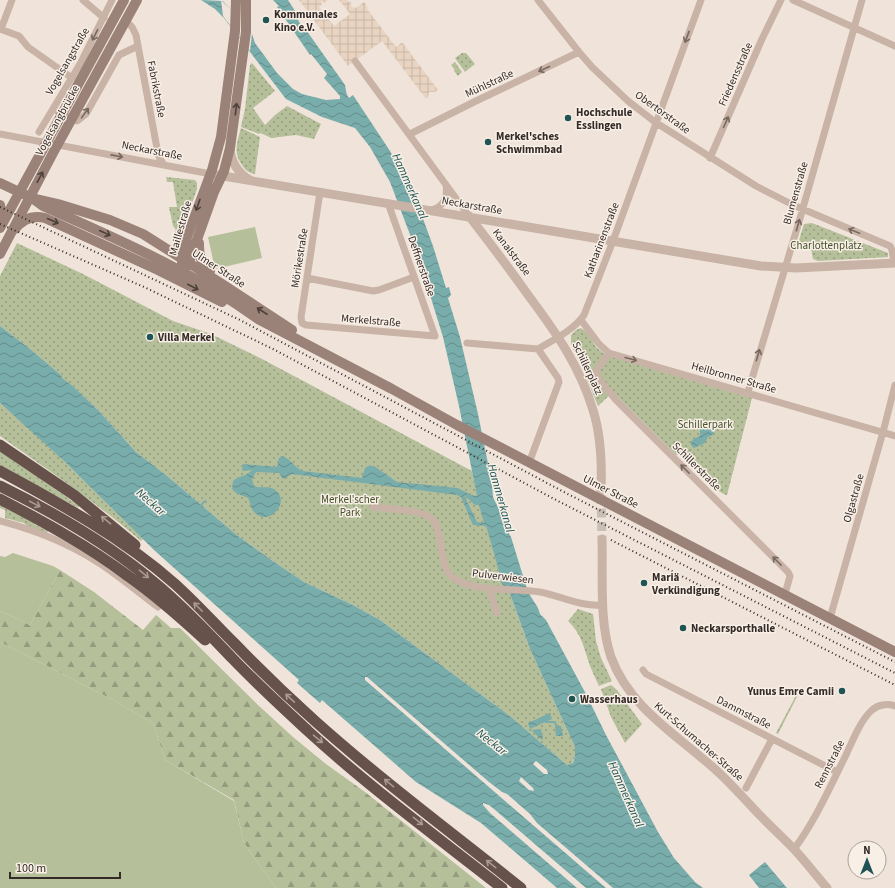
<svg xmlns="http://www.w3.org/2000/svg" width="895" height="888" viewBox="0 0 895 888" font-family="'Source Sans 3',sans-serif">
<defs>
<pattern id="grass-dots" width="8" height="8" patternUnits="userSpaceOnUse"><rect width="8" height="8" fill="#b5bf9a"/><path d="M2 2h.1M6 6h.1" fill="none" stroke="#949b7e" stroke-width="1.8" stroke-linecap="round"/></pattern>
<pattern id="forest-firs" width="22" height="20" patternUnits="userSpaceOnUse"><rect width="22" height="20" fill="#b5bf9a"/><path d="M5 1l3.5 6h-7zM16 11l3.5 6h-7z" fill="#949b7e"/></pattern>
<pattern id="plaza-grid" width="8" height="8" patternUnits="userSpaceOnUse"><rect width="8" height="8" fill="#e8d4c1"/><path d="M0 4h8M4 0v8" fill="none" stroke="#c8b6a6"/></pattern>
<pattern id="water-waves" width="16" height="10" patternUnits="userSpaceOnUse"><rect width="16" height="10" fill="#79adab"/><path d="M0 5q4-4 8 0t8 0" fill="none" stroke="#648d8b"/></pattern>
</defs>
<rect width="100%" height="100%" fill="#f0e4da"/>
<!-- grass -->
<path fill="url(#grass-dots)" d="M462,53h4l9,11 -10,8 -10,-14z
M455,62l7,10 -4,4 -4,-5 1,-1 -4,-5z
M252,63l23,28 -22,17 12,17 10,-10 12,-9 34,18 -7,15 -18,-4 -25,3 -10,-5 -2,1 -18,-7 4,-18 5,-44z
M241,128l19,9 -5,37c-6,-1 -10,-4 -13,-9 -9,-12 -5,-23 -1,-37z
M166,177l29,3 2,3v6l-17,48h-1l-4,-4 1,-3 -3,-4 -4,-19h8l-4,-25h-6z
M812,223l76,30v4l-70,4 -5,-2 -2,-11 -14,-1 7,-23z
M17,243l66,31 90,47 38,13 53,26 208,111c5,27 14,54 22,80 5,15 4,28 15,40l21,58 45,98v9l-3,8 -5,1 -57,-49 -130,-96 -27,-15 -49,-23 -34,-23 -32,-23 -72,-61 -30,-23 -38,-42 -24,-23 -13,-9v-3l-32,-27 -29,-22v-50z
M581,328l6,4 9,15 10,8 146,43 -25,97c-6,-1 -9,-6 -15,-8l-32,-33 -4,1 -63,-63 -15,14 -13,-32 -14,-30v-9l5,-5z
M0,403l46,40 97,96 -2,2c-44,-38 -93,-71 -141,-105z
M0,449l79,57 -1,2 -78,-42z
M0,504l35,18 -1,2 14,7 -1,2 -19,-6 -4,-4 -19,-5v-8l-5,-2z
M578,609l15,5 3,27 5,17 11,23 -13,5c-3,-6 -6,-13 -9,-20 -6,-17 -8,-32 -22,-45z
M611,685l6,5 25,34 -17,19 -14,-26 -10,-28z
M800,688l1,1 -23,45 -2,-1z"/>
<!-- forest -->
<path fill="url(#forest-firs)" d="M60,570l34,22 49,38 13,-15 15,13h9l78,77 35,32 33,27 39,28 121,96h-210l-32,-45 -10,-43 -69,-40 -12,-37 -38,-22 -115,-59v-31l30,14z"/>
<!-- garden -->
<path fill="#b5bf9a" d="M255,227l7,31 -47,11 -7,-32z
M13,553l40,13 7,4 -30,55 -30,-14v-55l5,1z
M0,642l115,59 38,22 12,37 69,41 10,42 32,45h-276z"/>
<!-- plaza -->
<path fill="url(#plaza-grid)" d="M299,0h29l-4,3 -1,-2 -2,1 1,3 -3,2 15,19 16,-12 -11,-14h8l1,2 2,-1 2,2 -2,1 3,4 1,-1 2,1 8,-6 4,6 -1,1 29,38 6,-5 36,48 -3,2h-6l-1,5 -2,2 -44,-58 -34,25z"/>
<!-- water -->
<path fill="url(#water-waves)" fill-rule="evenodd" d="M201,0l22,1 23,25 6,8 3,9 22,30 16,16 9,5 24,6 14,-1v-3l-16,-18 3,-4 -16,-20 -1,1 -33,-48 2,-1 -6,-6h15l11,17 -2,1 5,9h2l41,58c1,5 1,9 4,13l4,-3 37,56 25,46 18,49 13,42 3,-1 2,8 -3,3 12,39 18,77 14,69 1,14 11,23 1,7 6,10 17,55 10,16 2,6 6,6 40,74 20,41 52,97 16,26 21,24 8,6h-90l-76,-65 -7,-9 -23,-20 -5,-2 -13,-10 -122,-105h-2v3l241,208h-20l-92,-79 -5,-4 -6,-2v2l7,8 87,75h-20l-76,-65 -65,-41 -94,-82 -2,3 -23,-20 2,-3 -145,-130 -90,-89 -64,-58v-77l29,22 32,27 1,3 12,9 24,23 38,42 30,23 72,61 32,23 34,23 49,23 27,15 130,96 57,49 6,-2 2,-7v-9l-45,-98 -21,-58 -7,-7 -8,-31 -8,-27 -13,-1 -12,-28 -4,-2 -165,-21 -9,5 -4,-6 -23,-1 -4,7 2,7c7,3 15,-1 21,4 17,12 -7,38 -21,22 -4,-4 -3,-9 -6,-14l-12,-5 -4,-4 1,-8c6,-6 11,-3 19,-11l-10,1 1,-7 33,3 2,-3 1,-6 3,-2c10,3 12,12 21,15l59,7 3,-10 3,-2h6l23,16 61,6 13,7 6,1 -18,-90 -16,-69 -26,-84 -27,-71 -20,-35 -15,-19 -33,-11 -36,-18 -62,-81 -9,-9zM464,495l11,10h4l5,18 -7,-1zM536,761l11,9 1,4h-4l-11,-10zM521,777l12,11 1,3 -5,-1 -10,-9z
M704,424c6,0 9,4 10,10l-6,3 -3,6 -11,5 -3,-3c0,-6 4,-7 9,-9v-8z
M550,713l2,6 -22,10 -2,-6z
M561,726l2,10h-7l-1,-9z
M541,729l2,10 -1,1 -11,-10z
M765,862l22,26h-28l-10,-13z"/>
<!-- pier -->
<path fill="#f0e4da" d="M221,0l21,20 9,12 1,2 -2,17 -27,-35z"/>
<g fill="none" stroke-linecap="round" stroke-linejoin="round">
<!-- stream -->
<path stroke="#79adab" stroke-width="2" d="M199,507l6,-6
M544,720l2,2h9l2,6"/>
<!-- tertiary-tunnel -->
<path stroke="#cabfb6" stroke-width="9" stroke-dasharray="9 4.5" stroke-linecap="butt" d="M601,495l1,44"/>
<!-- minor -->
<path stroke="#c8b3a6" stroke-width="7" d="M83,0l21,18
M538,0l41,52 13,15 36,34 27,21 101,64 37,19 97,41 2,4 2,13
M793,0l102,46
M125,20l7,7 4,8 20,108 3,14 5,8
M0,29l19,7 9,11 44,31
M1,29l11,-29
M355,61l114,155
M58,112l19,9 9,-7 33,-59 19,-9
M39,132l41,-68 32,-64
M0,134l211,40
M410,134l66,-33 103,-49
M710,158l52,-119 19,-39
M320,192l-19,125 1,6 4,2 129,11 -47,-133
M431,210c12,-3 17,-12 15,-25
M307,278l66,13 6,-1 35,-13
M581,320l18,24 10,9 286,83
M467,343l71,6
M538,349c15,-9 36,-19 46,-34l29,-74 88,-241
M609,353l-13,18 2,7 18,22 172,172 2,4 -5,18
M748,392l53,-177 61,-215
M529,463l30,-81 -1,-4 -20,-29
M373,507c14,2 53,2 61,14 6,9 6,23 8,33 2,7 3,17 9,22 22,18 63,11 89,16 21,4 41,15 63,13
M0,521c39,10 79,27 112,51 16,11 31,24 46,35
M489,588l8,25
M830,618l53,-186 12,-47
M643,670l3,4 191,98
M746,788l26,-49
M794,849c20,-26 37,-64 52,-94 7,-15 14,-34 26,-45 6,-5 15,-7 23,-4"/>
<!-- tertiary -->
<path stroke="#c8b3a6" stroke-width="9" d="M230,148c1,14 8,25 20,32
M211,174l550,92 35,2 99,-5
M469,216c21,27 42,55 62,83 26,35 49,68 62,111 8,25 9,55 8,81
M602,539c1,37 -3,83 9,118 19,52 68,79 106,114 13,12 24,24 36,37 13,14 27,27 41,41 11,12 22,26 33,39"/>
<!-- secondary -->
<path stroke="#9b8278" stroke-width="10" d="M0,183l32,15 26,6 52,16 33,14 79,50 70,46
M32,198l11,8c74,33 149,65 215,113l134,70 65,36 438,227
M0,205l2,10 -2,10
M0,228l124,-228
M15,229c8,-10 18,-14 30,-11l113,52 64,32
M199,243c0,11 1,21 11,28
M0,254l53,-101 84,-153
M182,265v-7l5,-21 25,-67 9,-33 14,-106 1,-31
M185,268l4,-6 25,-70 10,-21 6,-23 16,-116v-32"/>
<!-- trunk -->
<path stroke="#66524b" stroke-width="11" d="M0,445l74,50 61,50
M0,471c61,33 123,67 175,113 21,19 40,40 60,60 25,26 52,52 80,77 66,59 137,112 206,167
M0,486c55,27 109,58 156,98 28,23 52,49 77,75 24,25 49,48 75,72 61,56 129,106 194,157
M0,499c44,23 88,47 128,77 27,19 52,41 77,64"/>
<!-- rail -->
<path stroke="#342a27" stroke-width="2" stroke-dasharray="1 3" stroke-linecap="butt" d="M0,207l240,113 324,172 331,170
M0,224l144,63 129,62 285,152 337,172
M611,540l284,145"/>
</g>
<!-- one-way arrows -->
<defs><path id="oneway-shaft" d="M-6 0H5M1.5-3L5.5 0L1.5 3" fill="none" stroke-width="1.6" stroke-linecap="round" stroke-linejoin="round"/></defs>
<g stroke="#776860">
<use href="#oneway-shaft" transform="translate(95 35) rotate(117)"/>
<use href="#oneway-shaft" transform="translate(687 37) rotate(110)"/>
<use href="#oneway-shaft" transform="translate(544 69) rotate(155)"/>
<use href="#oneway-shaft" transform="translate(85 113) rotate(-54)"/>
<use href="#oneway-shaft" transform="translate(726 122) rotate(-66)"/>
<use href="#oneway-shaft" transform="translate(117 156) rotate(11)"/>
<use href="#oneway-shaft" transform="translate(798 225) rotate(-74)"/>
<use href="#oneway-shaft" transform="translate(854 231) rotate(-158)"/>
<use href="#oneway-shaft" transform="translate(758 355) rotate(-74)"/>
<use href="#oneway-shaft" transform="translate(631 359) rotate(15)"/>
<use href="#oneway-shaft" transform="translate(685 469) rotate(-135)"/>
<use href="#oneway-shaft" transform="translate(777 561) rotate(-135)"/>
</g>
<g stroke="#4e403b">
<use href="#oneway-shaft" transform="translate(236 109) rotate(-83)"/>
<use href="#oneway-shaft" transform="translate(40 177) rotate(-62)"/>
<use href="#oneway-shaft" transform="translate(198 205) rotate(109)"/>
<use href="#oneway-shaft" transform="translate(53 221) rotate(24)"/>
<use href="#oneway-shaft" transform="translate(105 233) rotate(25)"/>
<use href="#oneway-shaft" transform="translate(193 287) rotate(27)"/>
<use href="#oneway-shaft" transform="translate(262 311) rotate(-147)"/>
</g>
<g stroke="#a89991">
<use href="#oneway-shaft" transform="translate(35 504) rotate(28)"/>
<use href="#oneway-shaft" transform="translate(106 520) rotate(-140)"/>
<use href="#oneway-shaft" transform="translate(144 574) rotate(39)"/>
<use href="#oneway-shaft" transform="translate(198 607) rotate(-135)"/>
<use href="#oneway-shaft" transform="translate(290 698) rotate(-137)"/>
<use href="#oneway-shaft" transform="translate(318 739) rotate(40)"/>
<use href="#oneway-shaft" transform="translate(389 783) rotate(-141)"/>
<use href="#oneway-shaft" transform="translate(418 821) rotate(38)"/>
<use href="#oneway-shaft" transform="translate(491 864) rotate(-142)"/>
</g>
<!-- markers -->
<g fill="#1e5454" stroke="#f8efe6" stroke-width="1.5">
<circle cx="266" cy="20" r="4"/>
<circle cx="568" cy="118" r="4"/>
<circle cx="488" cy="142" r="4"/>
<circle cx="150" cy="337" r="4"/>
<circle cx="644" cy="583" r="4"/>
<circle cx="683" cy="628" r="4"/>
<circle cx="842" cy="691" r="4"/>
<circle cx="572" cy="699" r="4"/>
</g>
<g text-anchor="middle" stroke-width="3" stroke-linejoin="round" paint-order="stroke">
<!-- poi labels -->
<g font-size="11" font-weight="bold" fill="#342a27" stroke="#f8efe6" text-anchor="start">
<text x="274" y="18">Kommunales<tspan x="274" dy="13">Kino e.V.</tspan></text>
<text x="576" y="116">Hochschule<tspan x="576" dy="13">Esslingen</tspan></text>
<text x="496" y="140">Merkel'sches<tspan x="496" dy="13">Schwimmbad</tspan></text>
<text x="158" y="341">Villa Merkel</text>
<text x="652" y="581">Mariä<tspan x="652" dy="13">Verkündigung</tspan></text>
<text x="691" y="632">Neckarsporthalle</text>
<text x="834" y="695" text-anchor="end">Yunus Emre Camii</text>
<text x="580" y="703">Wasserhaus</text>
</g>
<!-- street labels -->
<g font-size="11" fill="#342a27" stroke="#f8efe6">
<text transform="translate(67 61) rotate(-60)" y="4">Vogelsangstraße</text>
<text transform="translate(735 74) rotate(-66)" y="4">Friedensstraße</text>
<text transform="translate(489 83) rotate(-25)" y="4">Mühlstraße</text>
<text transform="translate(157 89) rotate(79)" y="4">Fabrikstraße</text>
<text transform="translate(663 112) rotate(36)" y="4">Obertorstraße</text>
<text transform="translate(57 120) rotate(-61)" y="4">Vogelsangbrücke</text>
<text transform="translate(152 150) rotate(11)" y="4">Neckarstraße</text>
<text transform="translate(795 193) rotate(-74)" y="4">Blumenstraße</text>
<text transform="translate(472 205) rotate(10)" y="4">Neckarstraße</text>
<text transform="translate(180 228) rotate(-74)" y="4">Maillestraße</text>
<text transform="translate(601 240) rotate(-69)" y="4">Katharinenstraße</text>
<text transform="translate(512 252) rotate(53)" y="4">Kanalstraße</text>
<text transform="translate(299 258) rotate(-81)" y="4">Mörikestraße</text>
<text transform="translate(422 266) rotate(71)" y="4">Deffnerstraße</text>
<text transform="translate(219 268) rotate(33)" y="4">Ulmer Straße</text>
<text transform="translate(371 320) rotate(5)" y="4">Merkelstraße</text>
<text transform="translate(588 368) rotate(65)" y="4">Schillerplatz</text>
<text transform="translate(734 377) rotate(16)" y="4">Heilbronner Straße</text>
<text transform="translate(697 466) rotate(45)" y="4">Schillerstraße</text>
<text transform="translate(611 491) rotate(27)" y="4">Ulmer Straße</text>
<text transform="translate(853 498) rotate(-74)" y="4">Olgastraße</text>
<text transform="translate(503 576) rotate(7)" y="4">Pulverwiesen</text>
<text transform="translate(744 712) rotate(27)" y="4">Dammstraße</text>
<text transform="translate(699 741) rotate(41)" y="4">Kurt-Schumacher-Straße</text>
<text transform="translate(829 764) rotate(-63)" y="4">Rennstraße</text>
</g>
<!-- park labels -->
<g font-size="11" fill="#46522b" stroke="#f8efe6">
<text x="826" y="249">Charlottenplatz</text>
<text x="705" y="428">Schillerpark</text>
<text x="350" y="503">Merkel'scher<tspan x="350" dy="13">Park</tspan></text>
</g>
<!-- water labels -->
<g font-size="12" font-style="italic" fill="#1e5454" stroke="#f8efe6">
<text transform="translate(410 186) rotate(66)" y="4">Hammerkanal</text>
<text transform="translate(501 498) rotate(74)" y="4">Hammerkanal</text>
<text transform="translate(151 502) rotate(41)" y="4">Neckar</text>
<text transform="translate(492 742) rotate(39)" y="4">Neckar</text>
<text transform="translate(626 794) rotate(66)" y="4">Hammerkanal</text>
</g>
</g>
<!-- north arrow -->
<g transform="translate(867 860)"><circle r="19" fill="#f8efe6" stroke="#aaa09a"/>
<path d="M0-3L7 15L0 10L-7 15Z" fill="#1e5454"/>
<text y="-6" font-size="11" font-weight="bold" text-anchor="middle" fill="#342a27">N</text>
</g>
<!-- scale -->
<path d="M10 872v6h110v-6" fill="none" stroke="#342a27" stroke-width="2"/>
<text x="16" y="872" font-size="12" fill="#342a27" stroke="#f8efe6" stroke-width="3" paint-order="stroke">100 m</text>
</svg>
